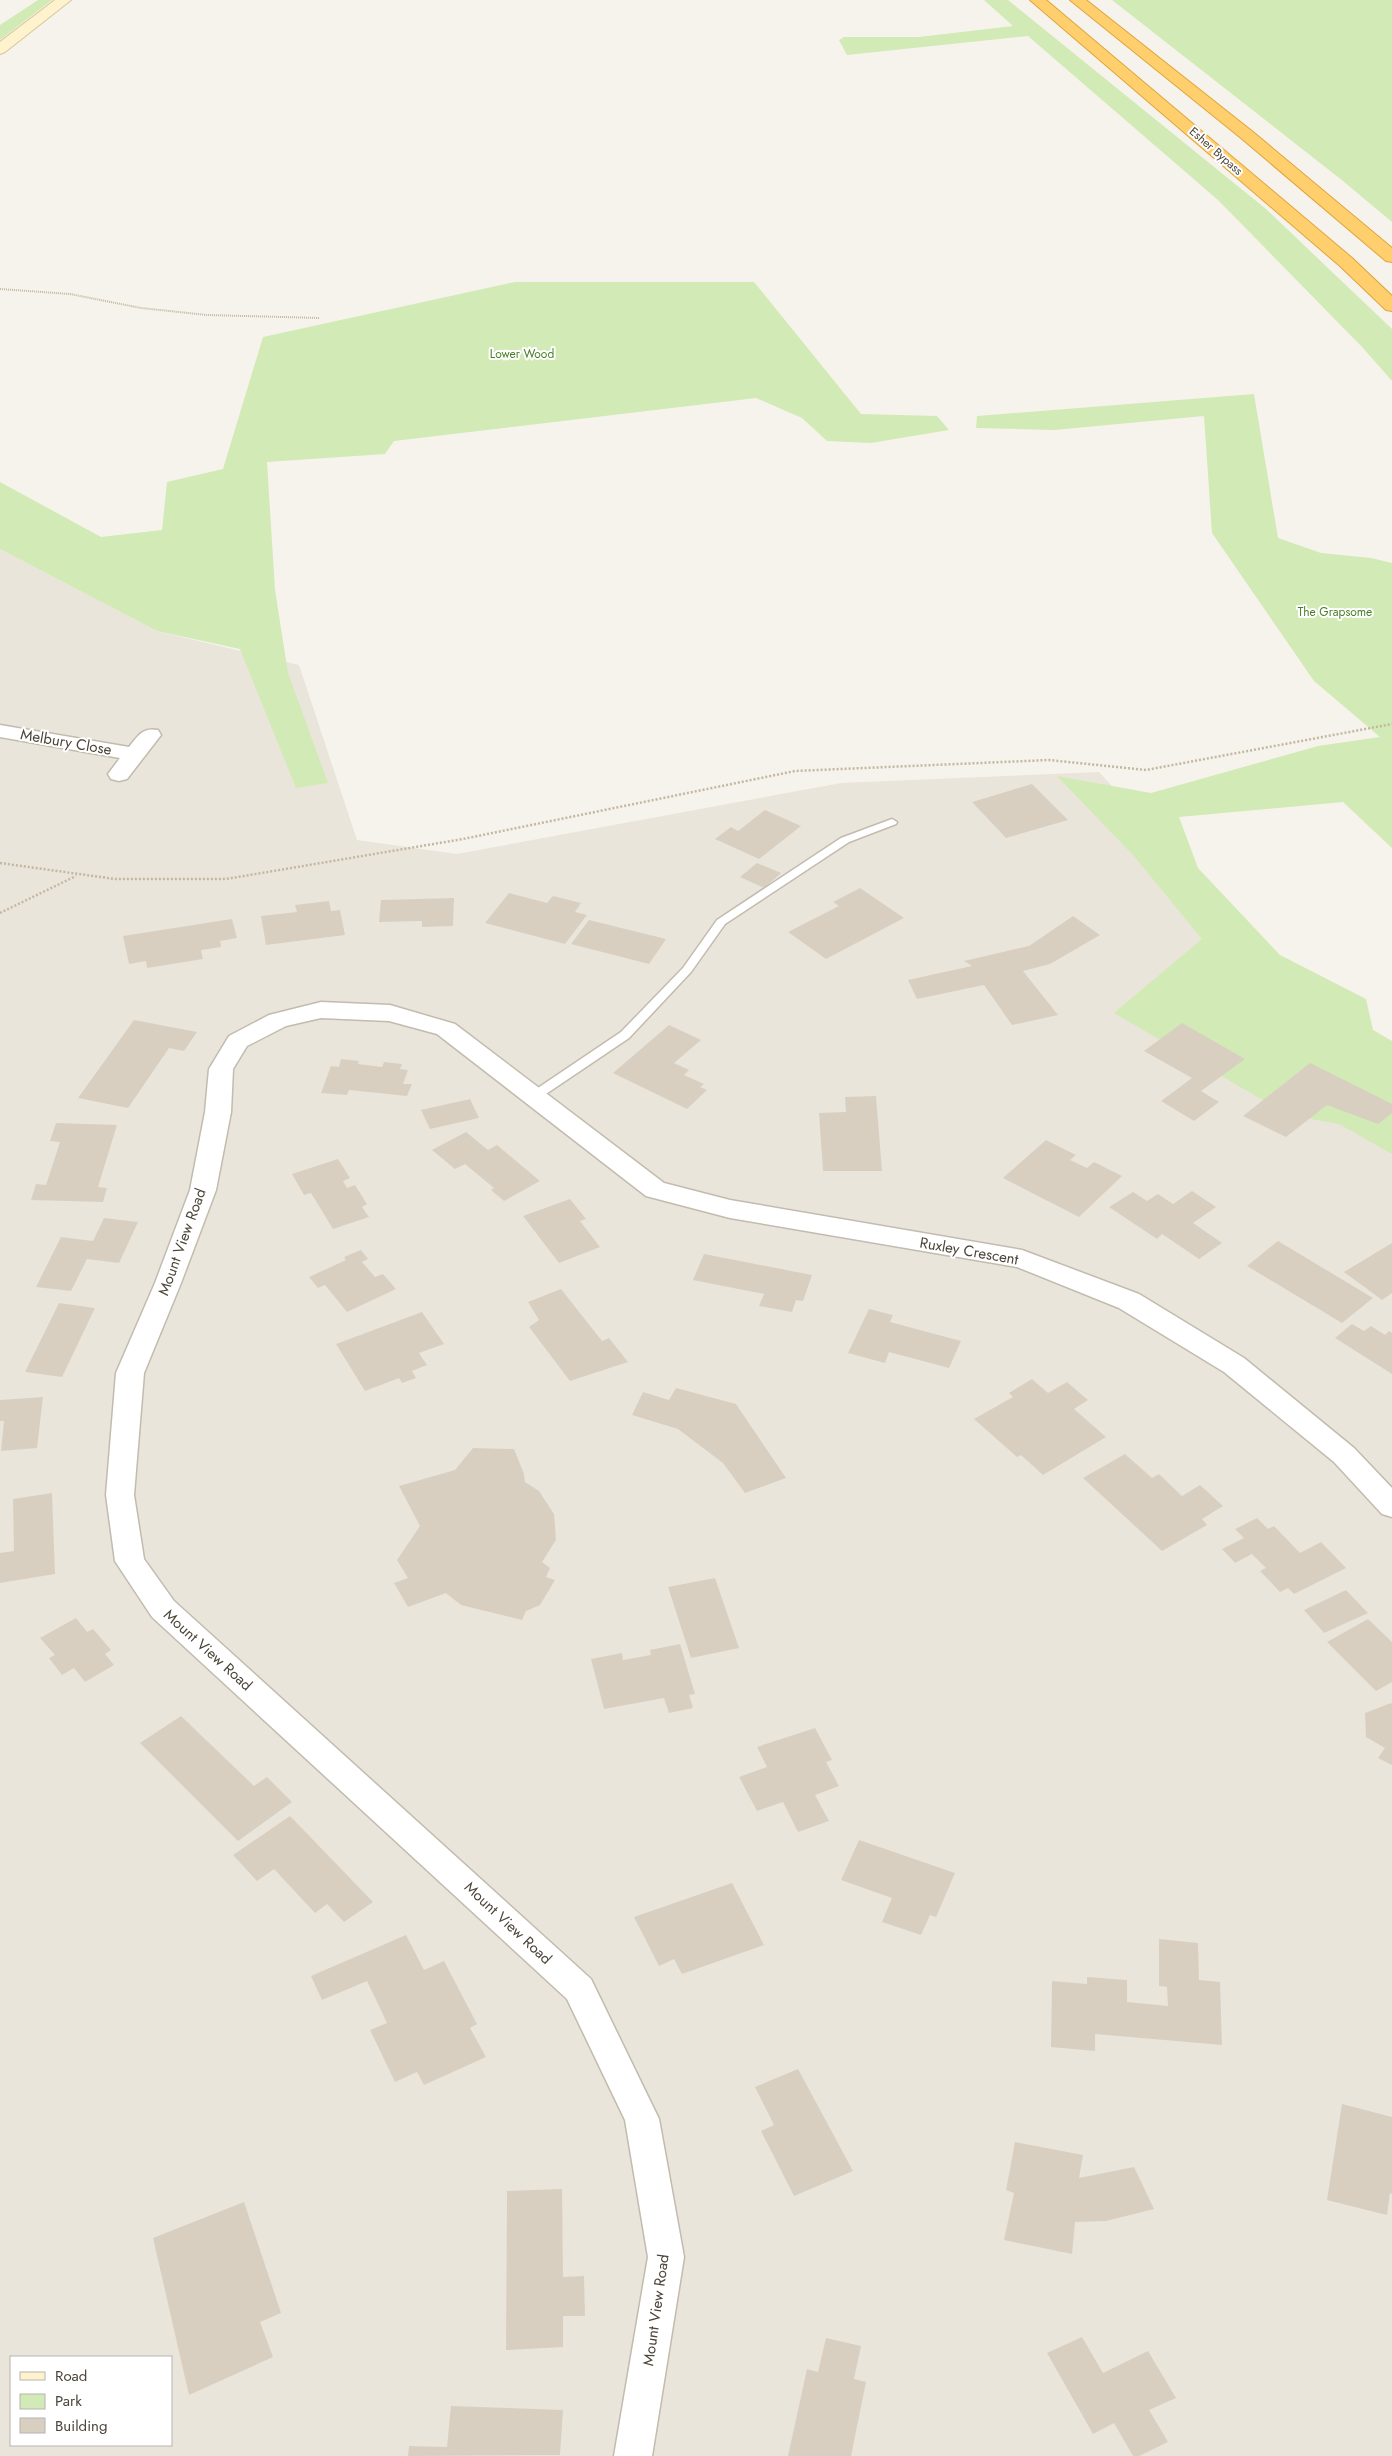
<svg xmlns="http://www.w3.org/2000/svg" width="1392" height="2456" viewBox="0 0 1392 2456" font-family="Jost,sans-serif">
<rect width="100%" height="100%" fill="#f6f3ec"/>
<!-- residential -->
<path fill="#eae5da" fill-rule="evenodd" d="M0,549l157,82 142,34 58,175 100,14 384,-71 258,-11 150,163 143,113v1408h-1392zM11,2357h160v88h-160z"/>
<!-- green -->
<path fill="#d2eab5" d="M38,0h14l-52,40v-15z
M984,0h24l258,209 126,120v52l-29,-33 -145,-148 -190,-164 -181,19 -8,-15 5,-3h75l94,-11z
M1112,0h280v222l-49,-41z
M515,282h239l107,132 76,2 12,14 -78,13 -44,-2 -25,-23 -46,-20 -362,43 -9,13 -118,8 8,128 13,83 40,110 -32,5 -56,-139 -83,-18 -157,-82v-67l101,55 61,-7 5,-48 56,-13 40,-132z
M1254,394l24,144 43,15 50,5 21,5v285l-49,-46 -164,15 19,51 82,87 86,44 7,31 19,11v113l-53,-30 -51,-9 -174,-102 88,-74 -69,-84 -76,-79 94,17 167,-47 62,-9 -66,-56 -102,-148 -8,-117 -150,14 -78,-2 1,-12z"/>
<!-- building -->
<path fill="#d8cfc1" d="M1032,784l36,36 -62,18 -34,-36z
M765,810l36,16 -42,33 -44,-20 16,-12 7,4z
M757,863l24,10 -17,15 -24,-11z
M860,888l44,30 -78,41 -38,-27 51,-26 -6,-4z
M509,893l38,10 6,-7 28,7 -6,9 12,3 -22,29 -80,-21z
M454,898l-1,28 -31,1v-6l-43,1 2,-22z
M329,901l2,10 9,-1 5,25 -79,10 -5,-29 36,-4 -2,-7z
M1073,916l27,19 -50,29 -27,7 35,44 -46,10 -28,-40 -67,14 -9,-19 64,-14 -8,-5 65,-15z
M232,919l5,19 -17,3 1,6 -20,3 2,9 -56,9 -1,-7 -17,3 -6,-28z
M589,920l77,19 -17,25 -78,-20z
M134,1020l63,12 -13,19 -15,-3 -41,60 -50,-10z
M1182,1023l63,36 -44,32 18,11 -25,19 -33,-20 31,-23 -48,-27z
M669,1025l32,15 -27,23 15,7 -5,5 20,9 -4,3 7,3 -20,19 -74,-36z
M341,1059l18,2 -1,3 24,3 2,-5 18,2 -2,5 8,1 -5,14h9l-5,12 -58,-6 -2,5 -26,-2 10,-27 8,1z
M1310,1063l82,41v9l-14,11 -51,-19 -41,32 -43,-21z
M876,1096l6,75h-59l-4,-58 27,-1 -1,-15z
M470,1099l9,19 -49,11 -9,-19z
M56,1123l61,2 -19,62 9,1 -4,14 -72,-2 5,-16 10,1 14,-43 -10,-1z
M466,1132l22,18 9,-5 43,36 -36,20 -13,-11 3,-2 -29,-24 -10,5 -23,-19z
M1046,1140l30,15 -6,5 17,8 7,-6 28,14 -43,41 -76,-39z
M338,1159l12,19 -7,3 4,7 8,-3 12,19 -5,3 7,10 -36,12 -22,-36 -7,2 -12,-21z
M1192,1191l24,16 -23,16 29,20 -23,16 -37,-25 -5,5 -48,-32 24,-15 14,9 11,-7 15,10z
M570,1199l16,20 -6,2 20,26 -41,16 -36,-47z
M104,1218l34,4 -19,41 -32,-4 -16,32 -35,-4 25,-50 32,4z
M1278,1241l95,57 -31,25 -95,-57z
M1392,1243v50l-10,7 -38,-28z
M361,1250l7,9 -6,3 13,15 8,-3 13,15 -49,23 -22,-27 -7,3 -9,-11 37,-17 -2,-3z
M704,1254l108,21 -9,26 -7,-1 -4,12 -33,-6 5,-12 -71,-14z
M561,1289l41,52 7,-3 19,24 -58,19 -41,-54 10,-7 -11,-18z
M59,1303l36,5 -33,69 -37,-5z
M869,1309l24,6 -3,7 71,19 -12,27 -60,-16 -4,11 -37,-10z
M422,1312l22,32 -25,9 8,12 -15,6 4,7 -14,5 -3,-5 -34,13 -29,-47z
M1352,1324l12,7 7,-5 14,9 4,-4 3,2v41l-57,-36z
M1032,1379l16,14 19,-11 21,18 -14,9 32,28 -63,38 -22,-20 -4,2 -43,-38 39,-22 -4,-4z
M676,1388l60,16 50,74 -41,15 -22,-30 -45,-34 -46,-14 11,-23 26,8z
M43,1397l-6,51 -36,3 3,-30h-4v-21z
M473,1448l41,1 10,25 1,8 14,9 15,23 2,26 -14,22 8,6 -4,9 9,3 -15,25 -14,6 -4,9 -61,-15 -15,-12 -38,14 -14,-24 14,-5 -11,-18 23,-34 -21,-40 56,-16z
M1125,1454l27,24 7,-4 23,22 18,-11 23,21 -21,13 5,6 -45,26 -79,-73z
M52,1493l3,81 -55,9v-30l14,-2 -1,-52z
M1257,1518l11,11 6,-3 26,27 21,-11 25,26 -52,26 -6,-6 -8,4 -20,-21 6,-3 -14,-14 -17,9 -13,-14 22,-11 -9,-9z
M715,1578l24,70 -48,10 -23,-71z
M1346,1590l22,23 -44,20 -20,-23z
M76,1618l11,14 6,-3 18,21 -6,4 9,11 -29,17 -11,-14 -12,7 -13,-17 6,-3 -15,-17z
M1368,1619l24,23v40l-16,9 -49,-49z
M680,1644l15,50 -6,1 4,13 -24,5 -5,-15 -60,11 -13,-50 31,-6 1,7 28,-5 -1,-5z
M1391,1703l1,1v61l-14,-7 7,-10 -19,-11 -1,-24z
M181,1716l73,70 13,-9 25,25 -54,39 -98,-98z
M815,1728l17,32 -6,2 13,24 -24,9 14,26 -31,11 -15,-30 -26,9 -18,-34 28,-10 -10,-20z
M290,1816l83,86 -29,20 -17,-18 -12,9 -41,-44 -17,12 -24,-26z
M859,1840l96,33 -19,44 -6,-2 -9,20 -39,-13 10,-24 -51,-18z
M732,1883l32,62 -82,29 -8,-15 -15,7 -25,-49z
M406,1935l18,35 20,-9 33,63 -7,4 16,29 -62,28 -7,-13 -22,10 -25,-52 17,-7 -20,-42 -45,19 -11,-24z
M1159,1939l39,4 1,37 21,2 2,63 -127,-11v17l-44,-4 1,-66 35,3v-7l40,3v22l41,4 -1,-19 -8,-1z
M798,2069l55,102 -59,25 -33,-65 13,-6 -19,-38z
M1342,2104l50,13v77l-2,-1 -3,22 -60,-15z
M1015,2142l68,13 -4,23 55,-11 20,42 -48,12 -31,1 -3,32 -68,-14 10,-47 -8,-3z
M562,2189l1,88 21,-1 1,40h-22v31l-57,3 1,-159z
M244,2202l37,111 -21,9 13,35 -84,38 -36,-157z
M1082,2337l21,36 45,-22 28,47 -27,12 19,32 -29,14h-6l-19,-33 -21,11 -46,-81z
M826,2338l35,8 -7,33 12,3 -15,74h-63l19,-87 11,3z
M451,2406l112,4 -3,45 -152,1 1,-10 38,1z"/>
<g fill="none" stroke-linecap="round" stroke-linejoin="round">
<defs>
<path id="lane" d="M892,819l5,3 -1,2 -47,18 -124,82 -34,48 -62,66 -92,62h-8l-2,-3 2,-3 92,-62 62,-64 34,-48 124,-82z"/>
<path id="street" d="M0,725l129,22c9,-11 13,-20 29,-17l3,5 -34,44 -8,2 -8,-2 -3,-5 12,-16 -120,-21z
M321,1002l69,3 65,19 209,159 66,17 292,50 117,44 105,64 110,90 38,40v29l-10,-3 -48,-52 -110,-90 -105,-64 -102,-41 -287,-49 -84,-22 -209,-162 -48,-13 -68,-3 -35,8 -39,20 -14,23 -2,43 -15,78 -35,93 -37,90 -10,122 10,64 30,42 417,378 68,140 25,138 -32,199h-38l34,-199 -23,-137 -58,-121 -415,-382 -37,-56 -9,-66 10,-122 39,-90 35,-93 15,-78 4,-43 20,-33 40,-21z"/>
<path id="secondary" d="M55,0h16l-66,52 -5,2v-12z"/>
<path id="highway" d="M1030,0h16l306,258 40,38v15l-6,-1 -46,-44z
M1070,0h16l167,132 139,116v14l-6,-1 -145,-123z"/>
</defs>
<!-- lane casing -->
<use href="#lane" stroke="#c2bbae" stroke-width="3"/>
<!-- street casing -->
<use href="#street" stroke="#c2bbae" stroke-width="3"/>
<!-- secondary casing -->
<use href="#secondary" stroke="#d6c79b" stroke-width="2"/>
<!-- highway casing -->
<use href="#highway" stroke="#e0a43c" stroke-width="2"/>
<!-- path-far1 -->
<path stroke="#c4b79f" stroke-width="2" stroke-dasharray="1 1" stroke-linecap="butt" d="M0,289l70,5 71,14 66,7 113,3"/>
<!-- path -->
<path stroke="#c4b79f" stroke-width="2.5" stroke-dasharray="2 2" stroke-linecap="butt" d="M0,863l115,16h111l237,-40 332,-68 254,-11 97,10 246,-46
M0,913l76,-37"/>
<!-- lane -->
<use href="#lane" fill="#fff" fill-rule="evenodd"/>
<!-- street -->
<use href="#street" fill="#fff" fill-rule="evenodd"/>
<!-- secondary -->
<use href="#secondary" fill="#fff3cd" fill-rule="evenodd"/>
<!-- highway -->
<use href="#highway" fill="#ffcf6e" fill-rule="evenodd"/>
</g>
<g text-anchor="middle" stroke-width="4" stroke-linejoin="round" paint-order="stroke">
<!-- far-street labels -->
<g font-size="12" fill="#4b4439" stroke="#fff">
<text transform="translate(1216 151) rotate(41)" y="4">Esher Bypass</text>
</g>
<!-- far-park labels -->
<g font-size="12" fill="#4a7f2a" stroke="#fff">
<text x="522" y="358">Lower Wood</text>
<text x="1335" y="616">The Grapsome</text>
</g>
<!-- street labels -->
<g font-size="15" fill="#4b4439" stroke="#fff">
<text transform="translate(66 742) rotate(10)" y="5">Melbury Close</text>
<text transform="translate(182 1242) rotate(-70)" y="5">Mount View Road</text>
<text transform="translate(969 1251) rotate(10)" y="5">Ruxley Crescent</text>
<text transform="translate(208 1650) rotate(42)" y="5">Mount View Road</text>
<text transform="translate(508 1923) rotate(43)" y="5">Mount View Road</text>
<text transform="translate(656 2310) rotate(-82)" y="5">Mount View Road</text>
</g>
</g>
<!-- legend -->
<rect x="10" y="2356" width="162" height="90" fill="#ffffff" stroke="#b7b4b0"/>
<rect x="20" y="2372" width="25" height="8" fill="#fff3cd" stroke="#b7b4b0"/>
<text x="55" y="2381" font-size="15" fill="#4b4439">Road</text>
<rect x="20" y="2394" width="25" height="15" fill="#d2eab5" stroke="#b7b4b0"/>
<text x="55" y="2406" font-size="15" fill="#4b4439">Park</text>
<rect x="20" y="2418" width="25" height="15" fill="#d8cfc1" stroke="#b7b4b0"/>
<text x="55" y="2431" font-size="15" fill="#4b4439">Building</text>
</svg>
